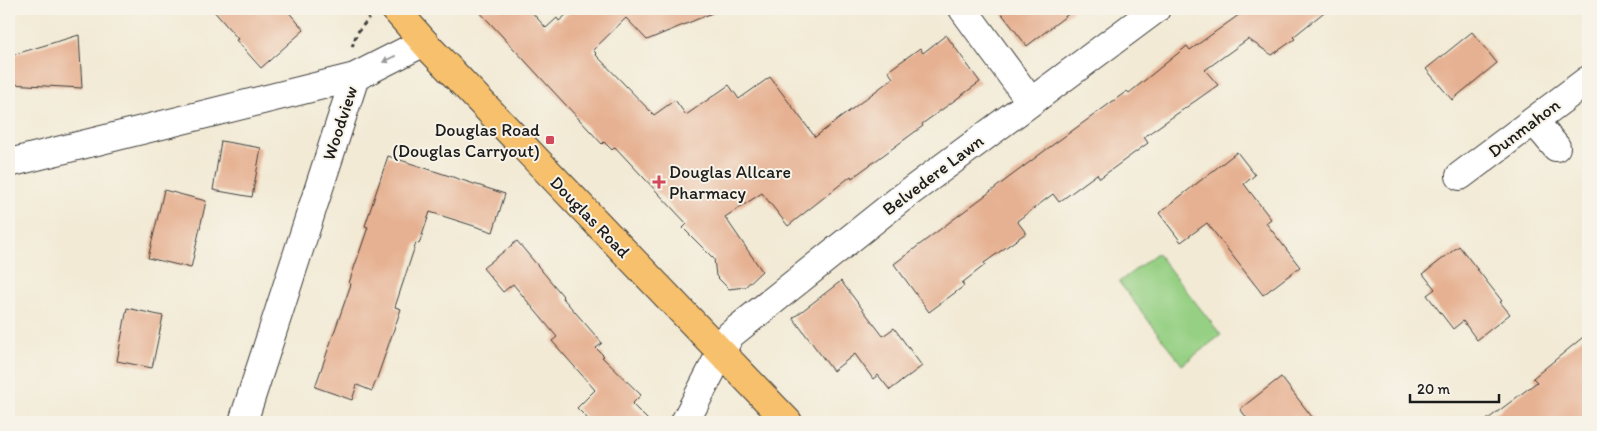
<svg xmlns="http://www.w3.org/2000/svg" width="1597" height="431" viewBox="0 0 1597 431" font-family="Itim,sans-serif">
<rect width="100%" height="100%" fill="#f7f3e8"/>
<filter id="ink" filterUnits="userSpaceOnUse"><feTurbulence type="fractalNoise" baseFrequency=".02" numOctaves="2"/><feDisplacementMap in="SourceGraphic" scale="10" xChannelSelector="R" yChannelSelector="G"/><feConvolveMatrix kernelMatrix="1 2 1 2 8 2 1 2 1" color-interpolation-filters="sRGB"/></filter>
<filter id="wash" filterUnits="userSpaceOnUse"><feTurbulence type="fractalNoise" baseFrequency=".0096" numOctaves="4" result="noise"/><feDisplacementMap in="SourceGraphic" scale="20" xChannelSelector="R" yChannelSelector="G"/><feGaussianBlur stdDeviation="1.12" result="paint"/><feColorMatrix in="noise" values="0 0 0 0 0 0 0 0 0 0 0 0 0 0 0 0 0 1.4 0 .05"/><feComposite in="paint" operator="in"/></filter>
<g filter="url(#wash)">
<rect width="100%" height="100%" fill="#f2ead5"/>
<!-- green -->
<path fill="#96d084" stroke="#597650" d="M1157,253l64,82 -39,30 -63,-83z"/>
<g id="blocks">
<!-- building -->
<path fill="#e6b192" d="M212,9h74l18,21 -43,38 -25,-28 2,-1z
M477,9h52l17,19 11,-10 2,3 14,-12h149l-75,31 -21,-22 -33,32 3,3 -1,1 59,61 21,-15 11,15 43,-30 10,14 31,-22 45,60 78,-59 -5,-7 32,-23 3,5 23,-18 34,47 -58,42 1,2 -71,52 -1,-2 -63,50 -26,-33 -37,24 37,54 -17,16 -16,2 -13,-13 -2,-17 -31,-31 4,-4 -72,-77 -3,3 -8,-8 -2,2z
M998,9h77l-48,37z
M1247,9h81l-35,28 2,2 -23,16 -24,-16 -43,31 13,15 -74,52 4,6 -48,35 -3,-4 -38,28 -6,-8 -36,27 9,12 -42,30 1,2 -23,18 2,3 -35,26 -35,-48 153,-115 80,-58 2,2 58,-47 3,4z
M1472,32l25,31 -45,37 -26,-31z
M79,35l3,53 -73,-4v-28z
M221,141l40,7 -9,49 -39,-7z
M1237,152l18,23 -11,9 27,35 -5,4 34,44 -37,28 -56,-72 -26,19 -22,-29z
M388,156l117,38 -12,38 -63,-20 -11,32 -3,-1 -21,64 6,2 -24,69 -5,13 -15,-6 -5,15 -37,-13 36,-103 -2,-1 19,-56 -3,-1z
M164,190l42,11 -15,67 -43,-10z
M517,241l46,55 -1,1 40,46 -6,5 8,8 -2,1 39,38 -9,9 18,18h-59l-14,-14 18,-18 -43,-49 5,-4 -44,-53 -10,8 -20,-24z
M1459,246l43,55 -2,1 10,12 -33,26 -14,-19 -10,8 -26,-34 8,-6 -12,-15z
M841,281l42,55 11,-8 28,38 -32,24 -12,-15 -5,4 -18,-25 -22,17 -40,-53z
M127,308l36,8 -11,52 -35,-7z
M1588,333v80l-11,9h-93l53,-40 -4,-4z
M1281,377l35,45h-66l-10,-13z"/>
</g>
</g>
<g filter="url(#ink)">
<use href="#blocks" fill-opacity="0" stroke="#3c3b38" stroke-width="1"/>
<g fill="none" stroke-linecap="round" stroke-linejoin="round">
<defs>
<path id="minor" d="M963,9l68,93
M1534,121l22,26
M9,163l346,-86 69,-35
M1460,176l128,-96
M243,422l112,-345
M685,422l45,-87 169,-135 257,-191"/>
<path id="major" d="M395,9l37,42 356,371"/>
</defs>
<!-- minor casing -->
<use href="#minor" stroke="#3c3b38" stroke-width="30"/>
<!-- major casing -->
<use href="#major" stroke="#3c3b38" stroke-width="30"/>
<!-- path -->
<path stroke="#3c3b38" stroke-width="3" stroke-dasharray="4 4" stroke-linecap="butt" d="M352,47l5,-14 12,-15"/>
<!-- minor -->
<use href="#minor" stroke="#fff" stroke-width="28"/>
<!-- major -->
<use href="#major" stroke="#f7c06c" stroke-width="28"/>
</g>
<!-- one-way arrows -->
<defs><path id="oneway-solid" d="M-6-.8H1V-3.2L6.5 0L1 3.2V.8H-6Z" transform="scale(1.25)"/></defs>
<use fill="#999" href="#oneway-solid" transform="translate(389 59) rotate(153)"/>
</g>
<!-- markers -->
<g fill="#d1495b" stroke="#f7f3e8" stroke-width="2">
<rect x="545" y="135" width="10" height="10" rx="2.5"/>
<path d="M656.5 174.5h5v5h5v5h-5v5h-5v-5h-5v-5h5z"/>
</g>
<g text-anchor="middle" stroke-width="4" stroke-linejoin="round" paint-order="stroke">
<!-- street labels -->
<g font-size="18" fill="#1c1c1c" stroke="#f7f3e8">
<text transform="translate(340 123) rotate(-72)" y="6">Woodview</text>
<text transform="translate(1524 128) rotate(-37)" y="6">Dunmahon</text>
<text transform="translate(933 175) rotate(-37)" y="6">Belvedere Lawn</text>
<text transform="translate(590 217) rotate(46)" y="6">Douglas Road</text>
</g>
<!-- poi labels -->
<g font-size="18" fill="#1c1c1c" stroke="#f7f3e8" text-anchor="end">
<text x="540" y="136">Douglas Road<tspan x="540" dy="21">(Douglas Carryout)</tspan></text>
<text x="669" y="178" text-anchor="start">Douglas Allcare<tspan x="669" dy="21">Pharmacy</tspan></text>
</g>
</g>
<!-- margin -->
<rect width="1597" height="431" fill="none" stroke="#f7f3e8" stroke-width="30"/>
<!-- scale -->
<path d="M1410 394v8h89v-8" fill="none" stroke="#1c1c1c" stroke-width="2.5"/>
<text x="1417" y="394" font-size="15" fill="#1c1c1c" stroke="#f7f3e8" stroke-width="4" paint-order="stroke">20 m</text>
</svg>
